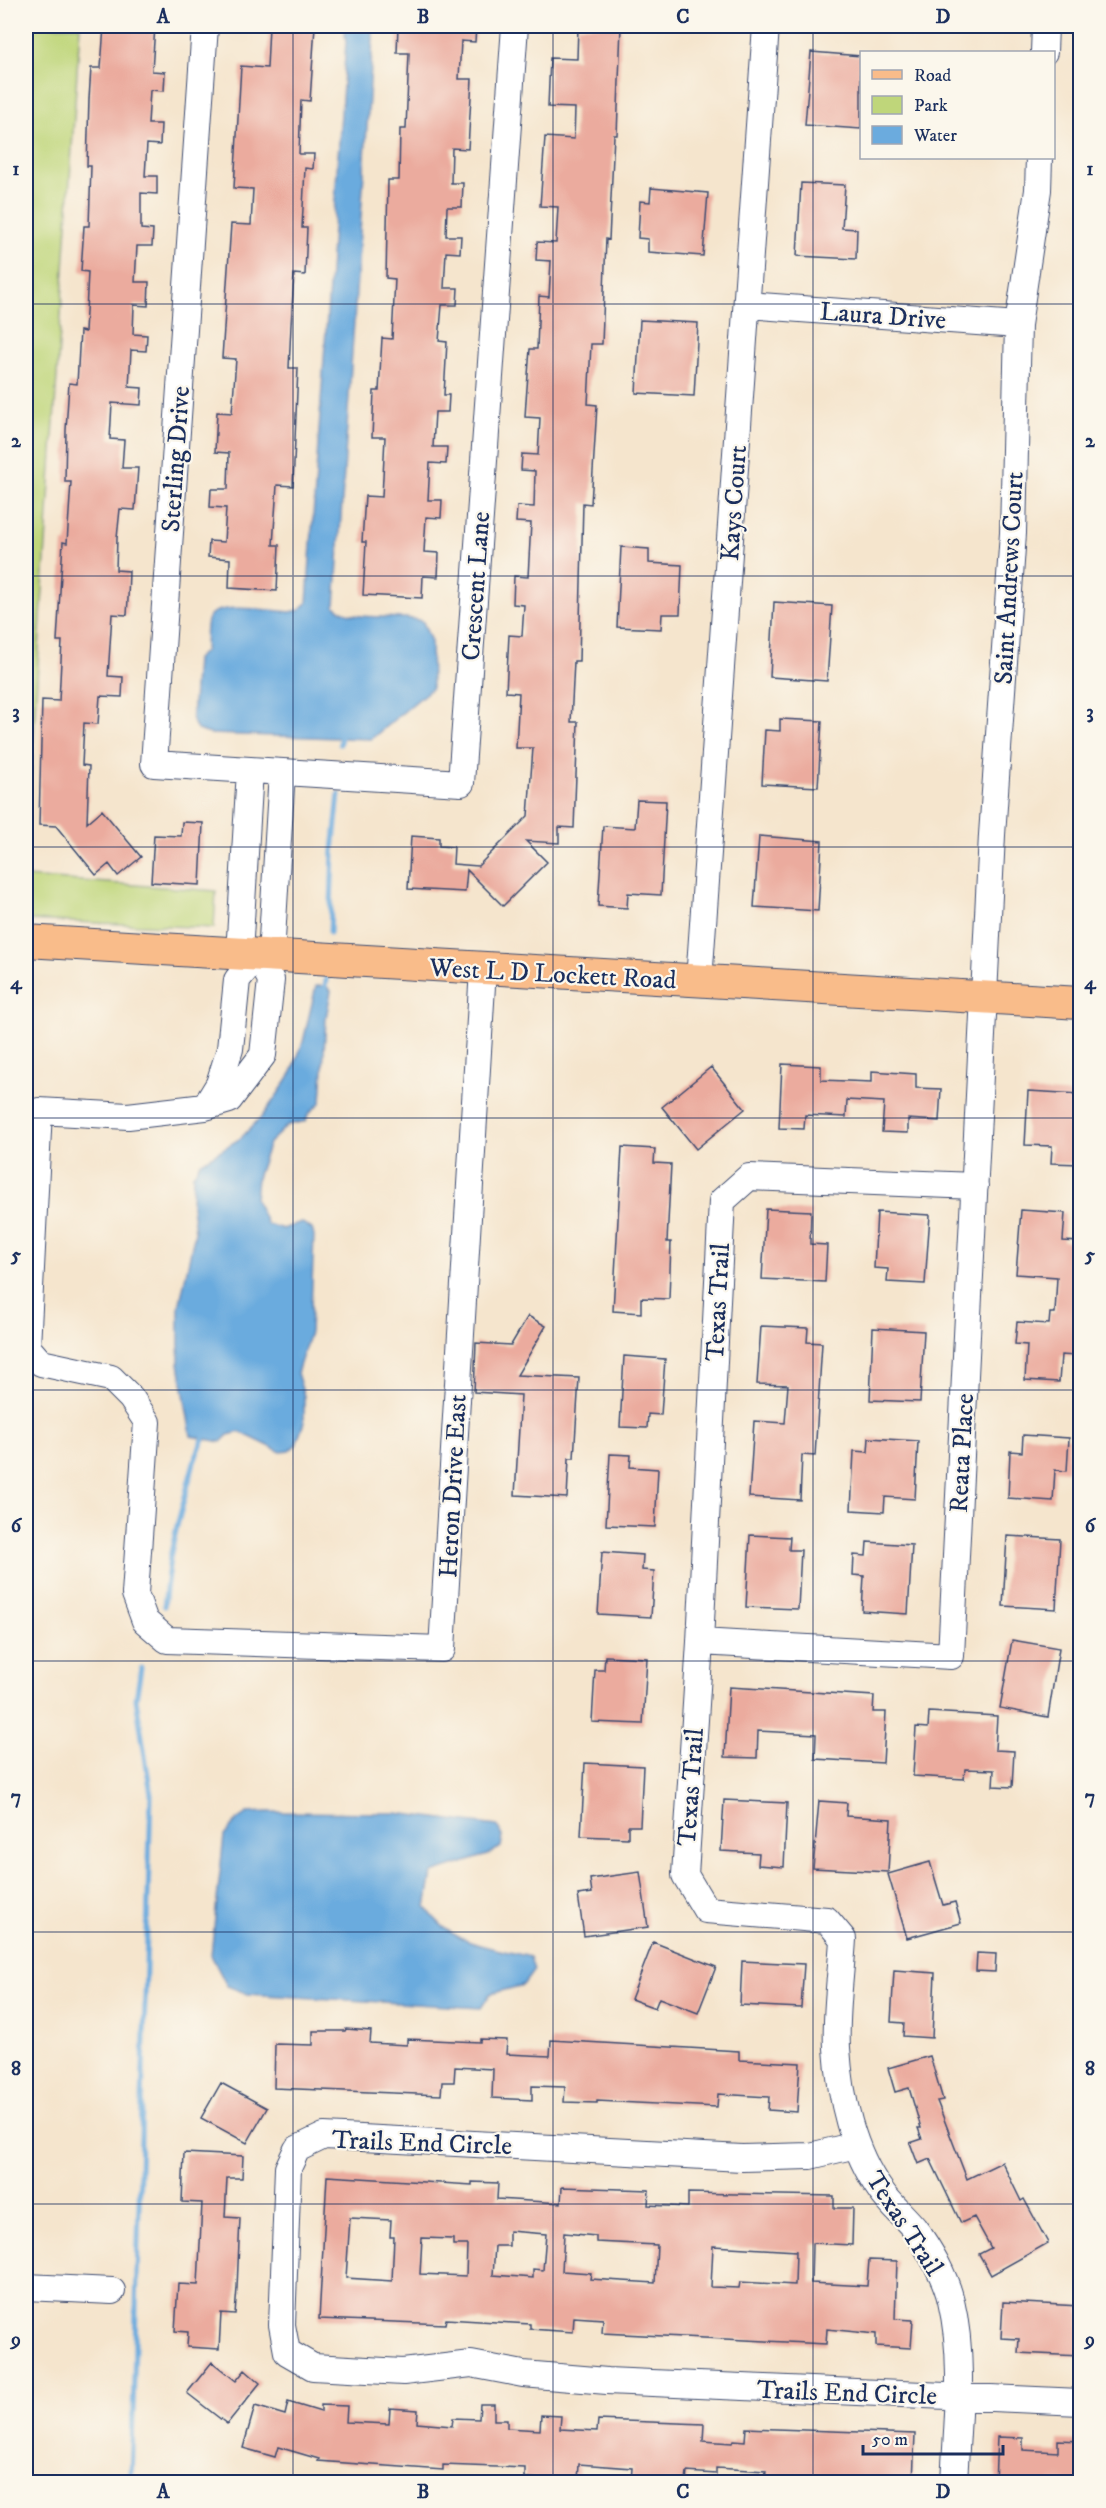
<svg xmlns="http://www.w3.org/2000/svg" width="1106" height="2508" viewBox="0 0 1106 2508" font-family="'IM FELL DW Pica',serif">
<rect width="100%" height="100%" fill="#fbf7ec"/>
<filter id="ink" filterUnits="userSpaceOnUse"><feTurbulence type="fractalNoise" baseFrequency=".0167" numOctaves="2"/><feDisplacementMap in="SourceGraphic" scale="12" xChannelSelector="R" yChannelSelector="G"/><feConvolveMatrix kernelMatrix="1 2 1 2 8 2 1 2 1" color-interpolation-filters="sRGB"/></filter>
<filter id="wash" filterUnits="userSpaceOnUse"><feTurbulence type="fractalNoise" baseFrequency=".008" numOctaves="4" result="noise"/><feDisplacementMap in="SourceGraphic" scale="24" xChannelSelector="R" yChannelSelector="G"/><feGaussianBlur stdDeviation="1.35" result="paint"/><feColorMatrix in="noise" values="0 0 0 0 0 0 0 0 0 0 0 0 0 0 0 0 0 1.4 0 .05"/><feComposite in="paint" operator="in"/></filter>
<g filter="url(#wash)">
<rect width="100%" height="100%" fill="#f5e5cd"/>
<!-- green -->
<path fill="#bfd67a" stroke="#6d826c" stroke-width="1.5" d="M26,26h54l-54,821z
M26,877l190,14 -2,37 -188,-8z"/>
<!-- water -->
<path fill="#6babde" stroke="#436d9e" stroke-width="1.5" d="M344,26h26l3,11 -38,569c18,18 64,6 88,16l8,20 1,46 -61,51 -161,-5 -13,-4 -5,-11 4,-60 9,-8c1,-9 -1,-25 3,-33 8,-17 65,-7 82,-6l10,-2 7,-7 39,-561z
M316,986h10l5,5 -5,27 -5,84 -13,12 -2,7 -18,4 -19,18 -12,35 -2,21 12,25 16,5 18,-7 11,7 2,6 -4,97 -13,41 7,23v26l-8,23 -7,6 -8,1 -41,-20 -12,3 -7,7 -30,-6 -12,-73v-56l16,-75 -3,-26 1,-31 7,-12 41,-25 22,-23 17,-24 12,-19 11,-30z
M268,1812l128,1 101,13 6,10 -2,11 -14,8 -55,18 -6,34c25,39 62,39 104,50l4,13 -11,15 -33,9 -9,14 -233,-14 -21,-8 -16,-31 13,-119 14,-17 9,-6z"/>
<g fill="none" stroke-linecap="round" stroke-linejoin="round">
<!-- stream -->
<path stroke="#6babde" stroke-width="5" d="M340,744l1,-13
M330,933l3,-82 6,-57
M324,991l3,-16
M164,1606l6,-49 7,-31 17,-64 12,-30
M131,2482l20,-688 -15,-95 5,-31"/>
</g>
<g id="blocks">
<!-- building -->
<path fill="#ebab9e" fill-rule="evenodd" d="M104,26h51l-3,45 13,1 -1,19 -14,-1 -2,34h13l-1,21 -13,-1 -2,32h12v18l-16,-1v36l12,1 -1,16h-15l-2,36h14l-1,24 -14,-1 -1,29 14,1 -1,16 -15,-1 -2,37 13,1 -1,17 -29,-2 -2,36 14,1 -2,28h16l-3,42 -15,-1 -3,29 -1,32 13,1 -1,28 -1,16 -15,-1 -4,62 15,1 -1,20 -22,-1 -2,28 -14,-1 -2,42 7,1 -2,57 15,-13 39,47 -23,19 -9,-12 -13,11 -40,-49 -17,-1 3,-125 17,1 3,-60h-5l6,-99 4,1 4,-61h-6l1,-52 3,-47 8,1 3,-53 5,1 3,-60 -7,-1 3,-45h5l2,-60h-4l2,-67 2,-31h10z
M269,26h46l-5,75 -9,-1 -2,54h15l-1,15 -8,-1 -3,60h5l-2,47 -11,-1 -3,52 -2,42h9l-5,118 -16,-1 -4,60h6l-2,46 -48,-3 1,-29 -22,-2 1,-16 15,1 2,-34 -16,-1 1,-18h17l1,-36 -14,-1 2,-40 15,1 4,-54 -14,-1 9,-134 20,1 2,-36 -19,-1 7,-122 26,2z
M398,26h78l-1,16 -14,-1 -2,38h13l-4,70 -16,-1 -1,35h12l-1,24h-15l-1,29h15l-1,17 -14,-1 -2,36h14l-1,17h-15l-3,36 8,1 -3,53h5l-1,17h-13l-2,35h14l-1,17 -16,-1 -2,37h14l-1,18 -15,-1 -2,35 15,1 -1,24 -15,-1 -1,22 -59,-3 3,-53h-4l3,-46 17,1 3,-60h-13l2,-46h5l3,-53 10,1 3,-60 -9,-1 2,-98h11l1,-51h6l3,-76h-12z
M578,26h43l-4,109h-3l-5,105 -3,-1 -4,105h-11l-3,60 9,1 -6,99 -8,-1 -4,158h-5l-3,61h7l-4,106 -15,-1v16l-33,-2 21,21 -44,44 -36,-36 -2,22 -57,-3 3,-53 28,2v8l15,1 -1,17 25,2 50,-50 5,-68h-17l3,-55 -13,-1 3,-57 13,1 2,-31 -11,-1 1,-28 14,1 3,-54 -15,-1 1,-16 17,1 1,-36 -14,-1 1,-16 16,1 2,-37 -15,-1 1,-16 4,-52h7l2,-53 10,1 2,-36 -15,-1 1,-18 19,1 2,-36 -18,-1 5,-69 29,2 1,-31 -27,-1 2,-49 27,1z
M811,52l50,4v73l-56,-4z
M801,183l44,2 -3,43 15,1 -1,30 -59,-3z
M651,188l57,5 -5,63 -55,-4v-13l-10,-1 2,-37 10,1z
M640,320l58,3 -4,73 -58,-3z
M621,547l28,2v14l33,2 -2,49h-18l-1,15 -44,-2z
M774,602l58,4 -5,75 -57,-4z
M780,719l42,2 -4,66 -56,-3 3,-54 15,1z
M637,800l29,1 -5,94 -33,-2 -1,15 -29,-2 5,-80 32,2z
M182,822l21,1 -3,62 -49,-3 3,-47 27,1z
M759,836l63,5 -4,70 -64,-4z
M782,1064l39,2v14l51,2v-11l44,3v14l25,1 -2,32 -31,-2v14l-26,-1 2,-30 -37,-2 -1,17 -41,-2 -1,14 -25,-1z
M711,1067l34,42 -49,40 -34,-42z
M1028,1091l52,3v70l-29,-1 1,-17 -27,-1z
M622,1147l33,2 -1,14 17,1 -4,78h4l-2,57 -28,-1v15l-28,-2z
M766,1209l45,2 -1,33 17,1 -2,37 -63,-3z
M1021,1210l44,3 -2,28 17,1 -4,114 -15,-1 -2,27 -34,-2 2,-35 -12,-1 2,-22 32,2 1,-11h5l2,-36 -41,-3z
M877,1212l53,3 -5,69 -38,-2 1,-13 -14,-1z
M528,1316l18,10 -29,49 62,3 -5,80h-5l-2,40 -52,-3 6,-100 -47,-3 2,-49 35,2z
M761,1326l47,2 -1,14 15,1 -7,113 -13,-1 -2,45 -51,-3 5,-76 31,2 3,-38 -31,-1z
M873,1328l51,3 -4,71 -50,-2z
M624,1356l41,3 -4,56 -13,-1 -1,14 -27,-1z
M1023,1435l46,3 -2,33 -12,-1 -2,31 -45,-3 2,-47 12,1z
M869,1438l49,3 -3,58 -30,-2 -1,15 -33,-2 3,-59 14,1z
M610,1454l21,1 -1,12 28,2 -3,58 -49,-2z
M750,1535l40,2 -1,13h12l-3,59 -52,-2z
M1007,1536l53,3 -4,70 -53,-3z
M867,1542l45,3 -4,69 -46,-3 2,-35 -11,-1 1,-20 12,1z
M602,1552l41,3 -1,15 12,1 -3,46 -53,-3z
M1012,1640l47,8 -11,69 -48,-9z
M605,1656l42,2 -4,66 -51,-2 3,-52h9z
M729,1687l145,9 -1,16h13l-3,51 -68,-4 1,-25 -58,-3 -1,27 -32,-1z
M929,1712l68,4 -2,34 19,1 -2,36 -19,-1 1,-16 -29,-1 -1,10 -51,-3 3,-49 12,1z
M585,1763l58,3 -3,60h-12v12l-47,-2z
M724,1800l63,3 -3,64 -26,-2 1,-12 -38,-2z
M819,1801l28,2 -1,13 45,3 -3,53 -75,-4z
M930,1862l13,43 12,-3 6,21 -54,15 -19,-64z
M640,1872l8,55 -64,9 -6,-41 14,-2 -2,-14z
M653,1942l63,25 -18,46 -39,-15 -4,10 -24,-9z
M977,1953l19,1 -1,18 -19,-1z
M742,1961l62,3 -3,44 -61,-3z
M894,1970l41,3 -3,65 -29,-2 1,-13 -13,-1z
M346,2029l25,2 -1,12 37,2v-6l73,3v-3l27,1 -1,14 44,2 1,-16 188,11v9l61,3 -3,49 -29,-2 1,-13 -51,-3 -1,13 -120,-6v2l-33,-1 1,-15 -33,-1v14l-40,-2 1,-29 -38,-2 -1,15h-12l-1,13 -167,-7 1,-44 38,1v-14h32z
M930,2056l13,44 -6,1 30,78 35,-17 19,39 3,-2 24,44 -57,32 -12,-21 12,-6 -17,-31 -13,6 -31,-64 -12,5 -8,-21 12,-4 -4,-11h3l-12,-40 -14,4 -7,-24z
M221,2083l46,25 -20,35 -46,-25z
M184,2153l59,3 -1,22h-15l-2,39 15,1 -3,70 -2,26 -14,-1 -2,36 -32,-2 1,-15 -13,-1 3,-47 20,1 4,-82 -20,-1z
M327,2176l145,9v-3l26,1 -1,16 64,4 1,-16 87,3 -1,15 40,2v-14l146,3v12h19l-1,37 -40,-2 -1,40 56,3 2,-26 28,1 -2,58 18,1 -2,28 -35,-2v-12l-49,-5 -1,15 -224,-11 1,-14 -29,-2 -1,15 -43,-3v-5l-84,-5 -1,5 -126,-5zM350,2218l41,2 -1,17h4l-2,44 -46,-3zM509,2231l37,3 -3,36 -10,-1v9l-40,-3 2,-29h14zM564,2233l32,3v6l61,3 -2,38 -65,-4 1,-6 -29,-2zM422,2238l31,1v6h14l-1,31 -46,-2zM713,2246l83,5 -1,34 -55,-3 -1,6 -28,-1z
M1003,2302l77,4v50l-62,-3 1,-14 -18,-1z
M212,2362l24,19 9,-11 15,13 -33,41 -40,-31z
M288,2402l33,10v-7l26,1 -1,16 43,2 1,-16 28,2 -1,13 35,3 1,-8 26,1 1,-15h14v16h13v8l33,2 1,-15 20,1 -1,13 37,2 1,-11 106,4 -1,17 29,2 1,-3 12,1 1,-13 169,6 -2,48 -129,-3v3h-19l1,-11 -50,-3v6l-29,-2 -1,10h-28l-27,-1 1,-13 -53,-4 -1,17 -53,-3v-10l-82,-3v5l-125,-9 1,-2 -41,-12 -3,10 -32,-9 12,-42 30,9z
M997,2437l26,1v12l35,2v-12l22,1v41h-85z"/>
</g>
</g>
<g filter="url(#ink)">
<use href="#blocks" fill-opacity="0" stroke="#3c4a6f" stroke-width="1.5"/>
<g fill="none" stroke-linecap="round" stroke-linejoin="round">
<defs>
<path id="minor" d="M205,26l-51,738 307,19 54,-757
M1044,52l1,-26
M747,305l271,20
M239,954l11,-184
M271,956l11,-184
M699,981l67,-955
M205,1107l14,-23 11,-35 7,-69 20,-25 14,25 -8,75 -34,45 -24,7 -77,9 -89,-5 -12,236 14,16 70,15 20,20 16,24 -12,172 10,27 22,19 275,9 41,-680
M700,1642l251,14 41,-821 21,-302 5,-208 20,-135 1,-32
M856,2145l-46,11 -68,2 -418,-22 -27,13 -9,19 -6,157 5,27 26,15 90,5 68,-8 52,10 84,7 473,21
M26,2287l86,4
M954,2482c3,-60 11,-122 -3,-181 -6,-25 -22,-53 -37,-73 -11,-13 -24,-24 -33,-37 -29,-40 -41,-95 -44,-143 -2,-35 4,-73 6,-109l-16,-19 -121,-10 -21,-35 15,-233 22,-441 27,-24 226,9"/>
<path id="major" d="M26,941l1054,62"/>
</defs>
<!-- minor casing -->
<use href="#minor" stroke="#3c4a6f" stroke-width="28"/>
<!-- major casing -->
<use href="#major" stroke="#3c4a6f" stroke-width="34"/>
<!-- minor -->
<use href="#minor" stroke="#fff" stroke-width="26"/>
<!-- major -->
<use href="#major" stroke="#f9bc8a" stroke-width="32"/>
</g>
</g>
<!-- grid -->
<path fill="none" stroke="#1b2f5e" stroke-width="1.5" stroke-opacity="0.55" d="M293,26v2456M553,26v2456M813,26v2456M26,304h1054M26,576h1054M26,847h1054M26,1118h1054M26,1390h1054M26,1661h1054M26,1932h1054M26,2204h1054"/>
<g text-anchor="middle" stroke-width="4.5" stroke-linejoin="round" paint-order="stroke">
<!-- street labels -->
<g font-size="26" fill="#1b2f5e" stroke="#fbf7ec">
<text transform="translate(883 315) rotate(4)" y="9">Laura Drive</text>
<text transform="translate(175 459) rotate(-86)" y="9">Sterling Drive</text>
<text transform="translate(733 503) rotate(-86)" y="9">Kays Court</text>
<text transform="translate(1008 578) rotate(-87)" y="9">Saint Andrews Court</text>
<text transform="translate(475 586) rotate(-86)" y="9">Crescent Lane</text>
<text transform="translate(553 973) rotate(3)" y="9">West L D Lockett Road</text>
<text transform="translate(717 1302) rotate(-87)" y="9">Texas Trail</text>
<text transform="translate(961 1453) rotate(-87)" y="9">Reata Place</text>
<text transform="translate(452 1486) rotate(-87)" y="9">Heron Drive East</text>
<text transform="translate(690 1787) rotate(-86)" y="9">Texas Trail</text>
<text transform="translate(422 2142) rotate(2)" y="9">Trails End Circle</text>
<text transform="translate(905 2223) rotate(57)" y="9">Texas Trail</text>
<text transform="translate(847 2392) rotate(2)" y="9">Trails End Circle</text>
</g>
</g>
<!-- margin -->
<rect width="1106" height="2508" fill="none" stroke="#fbf7ec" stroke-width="66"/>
<!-- legend -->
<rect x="860" y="51" width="195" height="108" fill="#fbf7ec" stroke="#a1a7b3" stroke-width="1.5"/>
<rect x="872" y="70" width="30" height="9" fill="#f9bc8a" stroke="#a1a7b3" stroke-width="1.5"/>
<text x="914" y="81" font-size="18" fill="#1b2f5e">Road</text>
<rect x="872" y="96" width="30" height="18" fill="#bfd67a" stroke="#a1a7b3" stroke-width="1.5"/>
<text x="914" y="111" font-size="18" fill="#1b2f5e">Park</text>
<rect x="872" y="126" width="30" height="18" fill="#6babde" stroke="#a1a7b3" stroke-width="1.5"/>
<text x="914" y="141" font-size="18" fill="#1b2f5e">Water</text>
<!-- scale -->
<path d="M863 2445v9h140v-9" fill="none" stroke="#1b2f5e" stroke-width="3"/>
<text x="872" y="2445" font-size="18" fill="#1b2f5e" stroke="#fbf7ec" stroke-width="4.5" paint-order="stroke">50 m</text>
<rect x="33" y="33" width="1040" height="2442" fill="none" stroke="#1b2f5e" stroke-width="2"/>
<g font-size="20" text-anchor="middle" font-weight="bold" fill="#1b2f5e">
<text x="163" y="23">A</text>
<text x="423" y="23">B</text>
<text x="683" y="23">C</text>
<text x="943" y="23">D</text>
<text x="16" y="175">1</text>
<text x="1090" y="175">1</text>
<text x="16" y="447">2</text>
<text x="1090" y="447">2</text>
<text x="16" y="718">3</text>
<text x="1090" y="718">3</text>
<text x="16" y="989">4</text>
<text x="1090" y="989">4</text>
<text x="16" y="1261">5</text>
<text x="1090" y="1261">5</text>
<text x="16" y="1532">6</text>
<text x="1090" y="1532">6</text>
<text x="16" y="1803">7</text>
<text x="1090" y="1803">7</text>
<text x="16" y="2075">8</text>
<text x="1090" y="2075">8</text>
<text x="16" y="2346">9</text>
<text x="1090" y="2346">9</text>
<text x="163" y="2498">A</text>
<text x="423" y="2498">B</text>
<text x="683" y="2498">C</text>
<text x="943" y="2498">D</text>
</g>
</svg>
